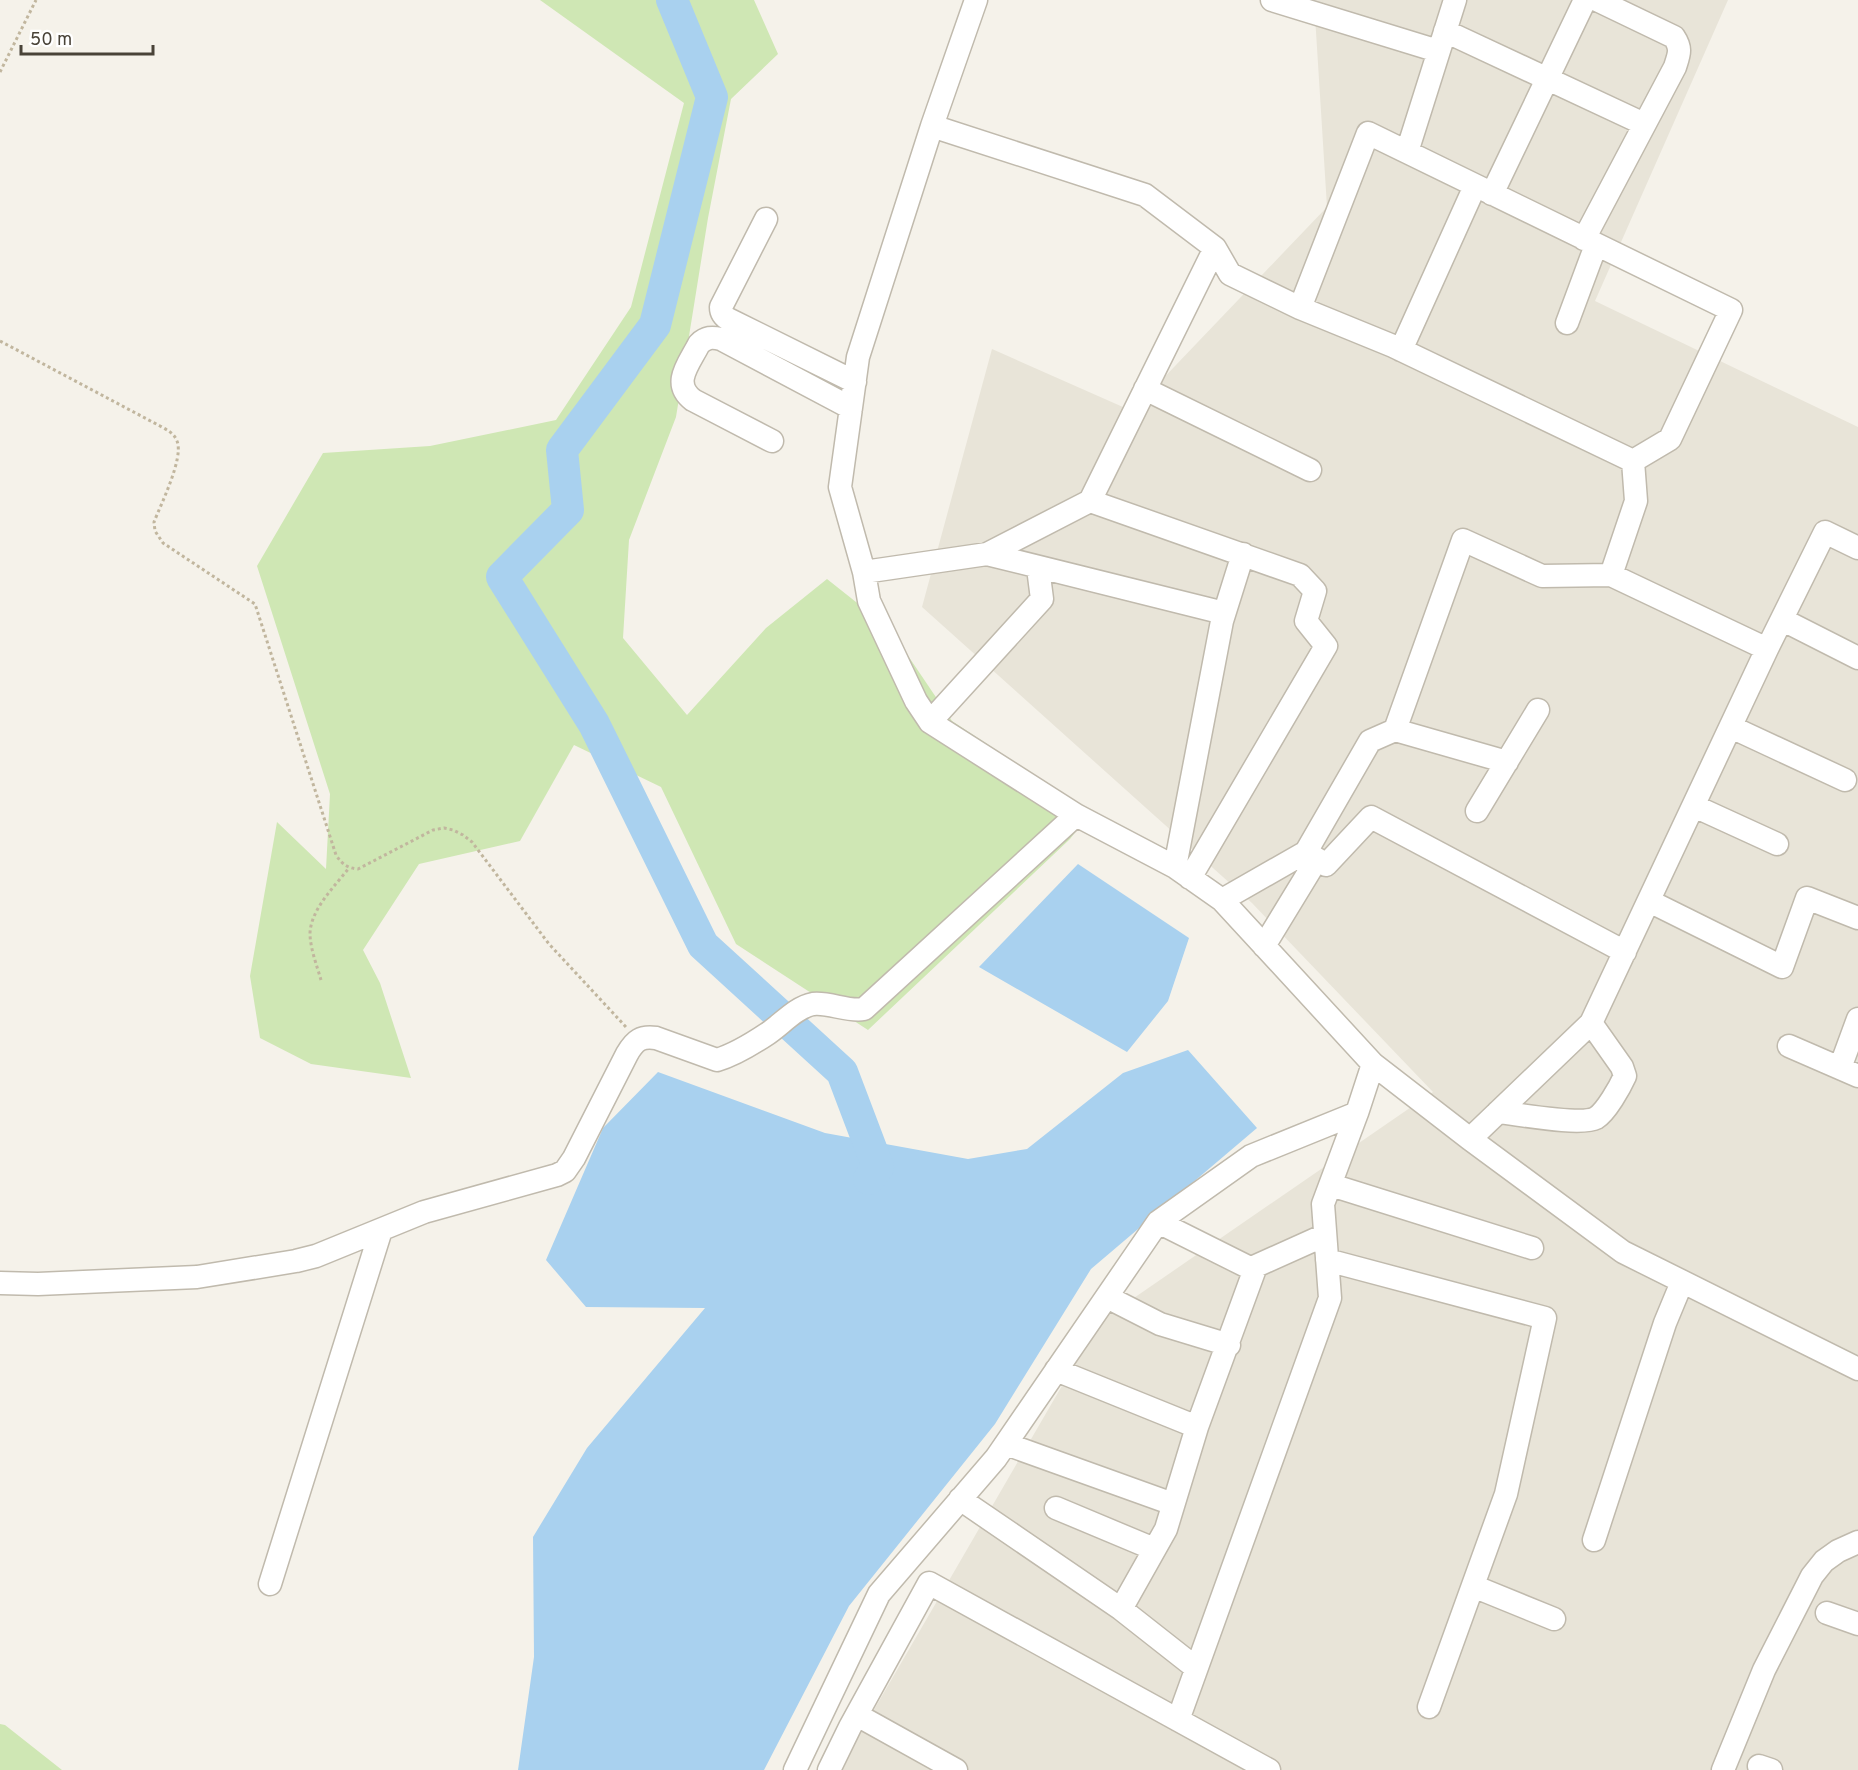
<svg xmlns="http://www.w3.org/2000/svg" width="1858" height="1770" viewBox="0 0 1858 1770" font-family="Overpass,sans-serif">
<rect width="100%" height="100%" fill="#f5f2ea"/>
<!-- residential -->
<path fill="#e8e4d8" d="M1314,0h414l-133,301 263,126v1343h-1019l260,-448 334,-230 -181,-189 -330,-296 70,-258 140,62 195,-204z"/>
<!-- green -->
<path fill="#cfe7b4" d="M540,0h214l24,54 -47,45 -23,119 -32,199 -47,123 -6,98 64,77 79,-87 61,-49 63,50 62,92 139,91 -21,27 -202,191 -132,-86 -75,-157 -87,-42 -54,96 -101,23 -56,86 17,33 31,95 -100,-14 -51,-26 -10,-62 27,-154 49,47 4,-75 -73,-228 66,-113 107,-7 126,-26 75,-113 53,-204z
M0,1724l5,1 57,45h-62z"/>
<!-- water -->
<path fill="#a9d1ef" d="M1078,864l111,74 -21,63 -41,51 -148,-85z
M1188,1050l69,78 -166,141 -96,155 -146,182 -85,164h-246l16,-113 -1,-120 54,-89 118,-140 -119,-1 -40,-47 57,-132 55,-56 167,61 143,26 59,-10 96,-76z"/>
<g fill="none" stroke-linecap="round" stroke-linejoin="round">
<!-- river -->
<path stroke="#a9d1ef" stroke-width="32" d="M672,0l40,97 -57,228 -93,125 6,60 -66,67 92,147 109,221 139,127 36,95 -9,12"/>
<defs>
<path id="minor" d="M976,0l-44,126 -74,231 -18,130 24,85 5,29 47,100 14,21 146,93 99,52 47,33 151,164 97,75 153,113 235,117
M1272,0l166,51
M1445,31l199,93
M932,126l213,69 70,53 15,26 70,34 93,38 240,115
M1407,152l48,-152
M1492,194l93,-194
M766,219l-45,88c0,7 3,10 9,13l125,62
M1584,239l91,-172c4,-13 7,-18 -1,-30l-77,-37
M1300,308l68,-175 363,177 -61,129 -37,22
M1567,323l29,-78
M1401,350l74,-164
M1145,389l165,81
M772,441l-79,-41c-22,-17 -4,-36 6,-56 7,-7 13,-7 22,-5l130,69
M1090,501l210,74 15,16 -9,30 20,25 -136,232
M987,554l237,59
M864,572l123,-18 103,-53 125,-253
M1611,575l25,-74 -3,-40
M1783,620l75,38
M930,722l112,-123 -4,-31
M1731,727l114,53
M1395,730l112,32
M1694,806l83,38
M1477,811l61,-101
M1306,852l20,13 45,-48 254,135
M1175,867l47,-246 21,-67
M1222,900l84,-48 64,-111 25,-11 68,-190 79,36 69,-1 156,74
M1649,901l133,66 25,-69 51,20
M1264,946l53,-87
M1789,1046l69,30
M1840,1068l18,-49
M1498,1112c20,2 83,14 98,6 10,-6 24,-31 29,-42l-3,-9 -31,-44
M1470,1139l121,-116 176,-374 58,-117 33,16
M1331,1185l201,63
M1158,1222l96,48
M1327,1260l218,58 -39,176 -77,213
M0,1283l38,1 159,-7 99,-16 20,-5 108,-44 133,-37 8,-4 9,-13 53,-104c8,-14 14,-18 29,-16l61,22c17,-5 35,-16 50,-26 14,-9 29,-27 46,-30 17,-2 34,8 51,5l212,-194
M1107,1297l53,27 69,21
M1056,1370l141,57
M1006,1444l167,60
M960,1499l161,110 75,59
M1056,1508l98,41
M1594,1540l71,-217 17,-41
M270,1584l111,-354
M1473,1586l81,33
M1121,1609l45,-80 31,-102 59,-161 69,-31
M1827,1613l31,11
M857,1715l99,55
M1178,1720l152,-422 -7,-94 34,-91 16,-49
M1759,1766l12,4
M795,1770l84,-176 117,-136 162,-236 93,-66 106,-43
M829,1770l21,-43 79,-144 340,187
M1723,1770l41,-100 48,-94 12,-15 14,-10 20,-9"/>
</defs>
<!-- minor casing -->
<use href="#minor" stroke="#c0baad" stroke-width="25"/>
<!-- path -->
<path stroke="#c1b69e" stroke-width="3" stroke-dasharray="3 3" stroke-linecap="butt" d="M0,72l36,-72
M0,341l160,85c7,4 14,7 17,15 7,17 -16,63 -23,81l1,9 8,12 92,61 81,251c6,9 11,13 22,14l75,-39 11,-2 9,2 10,5 9,7 77,102 77,83
M321,980c-4,-14 -11,-32 -11,-47 1,-24 25,-47 39,-65"/>
<!-- minor -->
<use href="#minor" stroke="#fff" stroke-width="22"/>
</g>
<!-- scale -->
<path d="M21 45v9h132v-9" fill="none" stroke="#494338" stroke-width="3"/>
<text x="30" y="45" font-size="18" fill="#494338" stroke="#ffffff" stroke-width="4.5" paint-order="stroke">50 m</text>
</svg>
